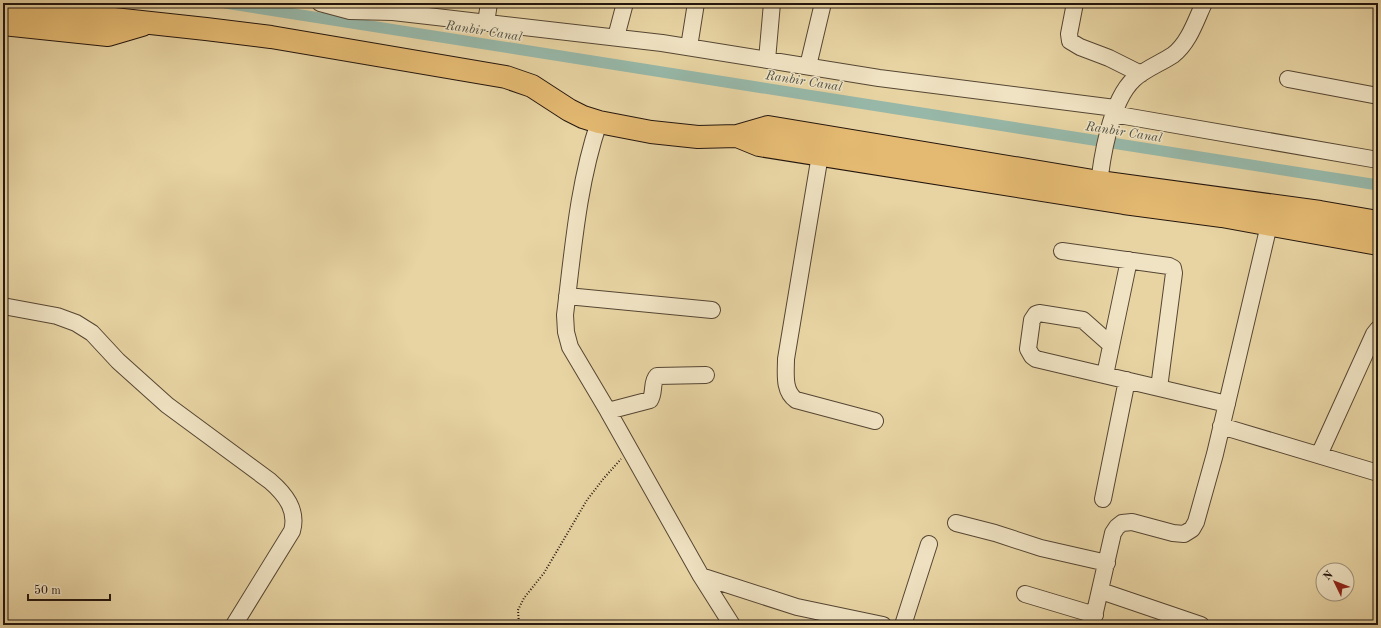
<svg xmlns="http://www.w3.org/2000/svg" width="1381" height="628" viewBox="0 0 1381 628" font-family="'Old Standard TT',serif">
<rect width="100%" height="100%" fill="#e8d4a3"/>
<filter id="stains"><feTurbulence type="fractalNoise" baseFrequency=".005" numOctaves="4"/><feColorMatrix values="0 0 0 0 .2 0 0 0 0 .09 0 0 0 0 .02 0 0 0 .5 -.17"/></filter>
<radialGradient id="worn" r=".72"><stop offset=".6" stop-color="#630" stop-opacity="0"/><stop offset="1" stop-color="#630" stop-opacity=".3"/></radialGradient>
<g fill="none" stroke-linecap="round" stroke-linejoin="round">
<!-- canal -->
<path stroke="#97b8a9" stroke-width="11" d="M225,3l1153,182"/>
<defs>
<path id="minor" d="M320,3l30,8 43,1 269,31 217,35 236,30
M1075,3l-6,31 1,7 10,6 29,11 32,16
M106,18l2,-15
M486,23l3,-20
M616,37l9,-34
M689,47l7,-44
M767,60l5,-57
M808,66l15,-63
M1288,79l90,17
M1113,114l265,46
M599,122c-21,62 -26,128 -34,193l1,17 4,15 38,64 93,165 31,49
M820,155l-34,204c0,14 -3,32 10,41l79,21
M1098,193c3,-32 12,-92 36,-114 11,-10 27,-16 39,-24 16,-12 23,-35 31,-52
M1062,251l107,15 4,2 1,5 -15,115
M567,296l145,14
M3,306l54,10 19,7 16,10 26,28 49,44 103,76c15,13 28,29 22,50l-58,94
M1110,344l-27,-24 -44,-7 -3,1 -4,6 -4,29 4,7 4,3 191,45
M1105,375l24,-115
M608,411l42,-11c5,-7 1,-18 7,-24l49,-1
M1221,426l157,47
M1319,455l55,-121 4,-5
M1103,499l24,-119
M956,523l39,10 46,15 66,15
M701,576l96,31 86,18
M1101,591l100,34
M1025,594l70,21
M903,625l26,-81
M1092,625l21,-92 4,-6 5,-4 10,-1 41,11 11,1 8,-5 4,-7 19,-68 54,-229"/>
<path id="highway" d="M3,7l203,22 65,8 235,40 26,9 37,24 14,7 16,5 52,10 47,5 39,-1 31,-9 331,55 221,30 58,10
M3,24l105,11 34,-10
M737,136l22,9 365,58 98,13 156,28"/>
</defs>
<!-- minor casing -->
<use href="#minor" stroke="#554633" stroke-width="18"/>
<!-- highway casing -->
<use href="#highway" stroke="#24160e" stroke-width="24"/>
<!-- path -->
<path stroke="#24160e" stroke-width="2" stroke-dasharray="1 2" stroke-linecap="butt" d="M519,625l-1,-15 6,-12 20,-25 43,-73 17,-22 17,-19"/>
<!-- minor -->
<use href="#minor" stroke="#f0e3c3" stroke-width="16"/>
<!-- highway -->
<use href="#highway" stroke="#e4ba72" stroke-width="22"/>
</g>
<g text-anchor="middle" stroke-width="3" stroke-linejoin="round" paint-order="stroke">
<!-- water labels -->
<g font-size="13" font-style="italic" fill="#4c4f44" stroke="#f0e3c3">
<text transform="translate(484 30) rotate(9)" y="5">Ranbir Canal</text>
<text transform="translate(804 80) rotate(9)" y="5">Ranbir Canal</text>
<text transform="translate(1124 131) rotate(9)" y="5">Ranbir Canal</text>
</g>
</g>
<!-- margin -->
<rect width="1381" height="628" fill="none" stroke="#e8d4a3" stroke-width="16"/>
<rect x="4" y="4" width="1373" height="620" fill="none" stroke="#24160e" stroke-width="2"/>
<rect x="8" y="8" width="1365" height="612" fill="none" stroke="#24160e"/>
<!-- north arrow -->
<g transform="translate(1335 582) rotate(313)"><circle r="19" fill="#f0e3c3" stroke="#9e917b"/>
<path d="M0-3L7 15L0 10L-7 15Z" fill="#8f2418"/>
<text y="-6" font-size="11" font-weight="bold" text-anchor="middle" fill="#24160e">N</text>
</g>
<!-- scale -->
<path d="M28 594v6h82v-6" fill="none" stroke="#24160e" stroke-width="2"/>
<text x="34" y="594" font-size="12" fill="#24160e" stroke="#f0e3c3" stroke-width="3" paint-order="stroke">50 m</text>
<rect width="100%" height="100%" filter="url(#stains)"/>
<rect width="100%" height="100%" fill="url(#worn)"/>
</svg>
